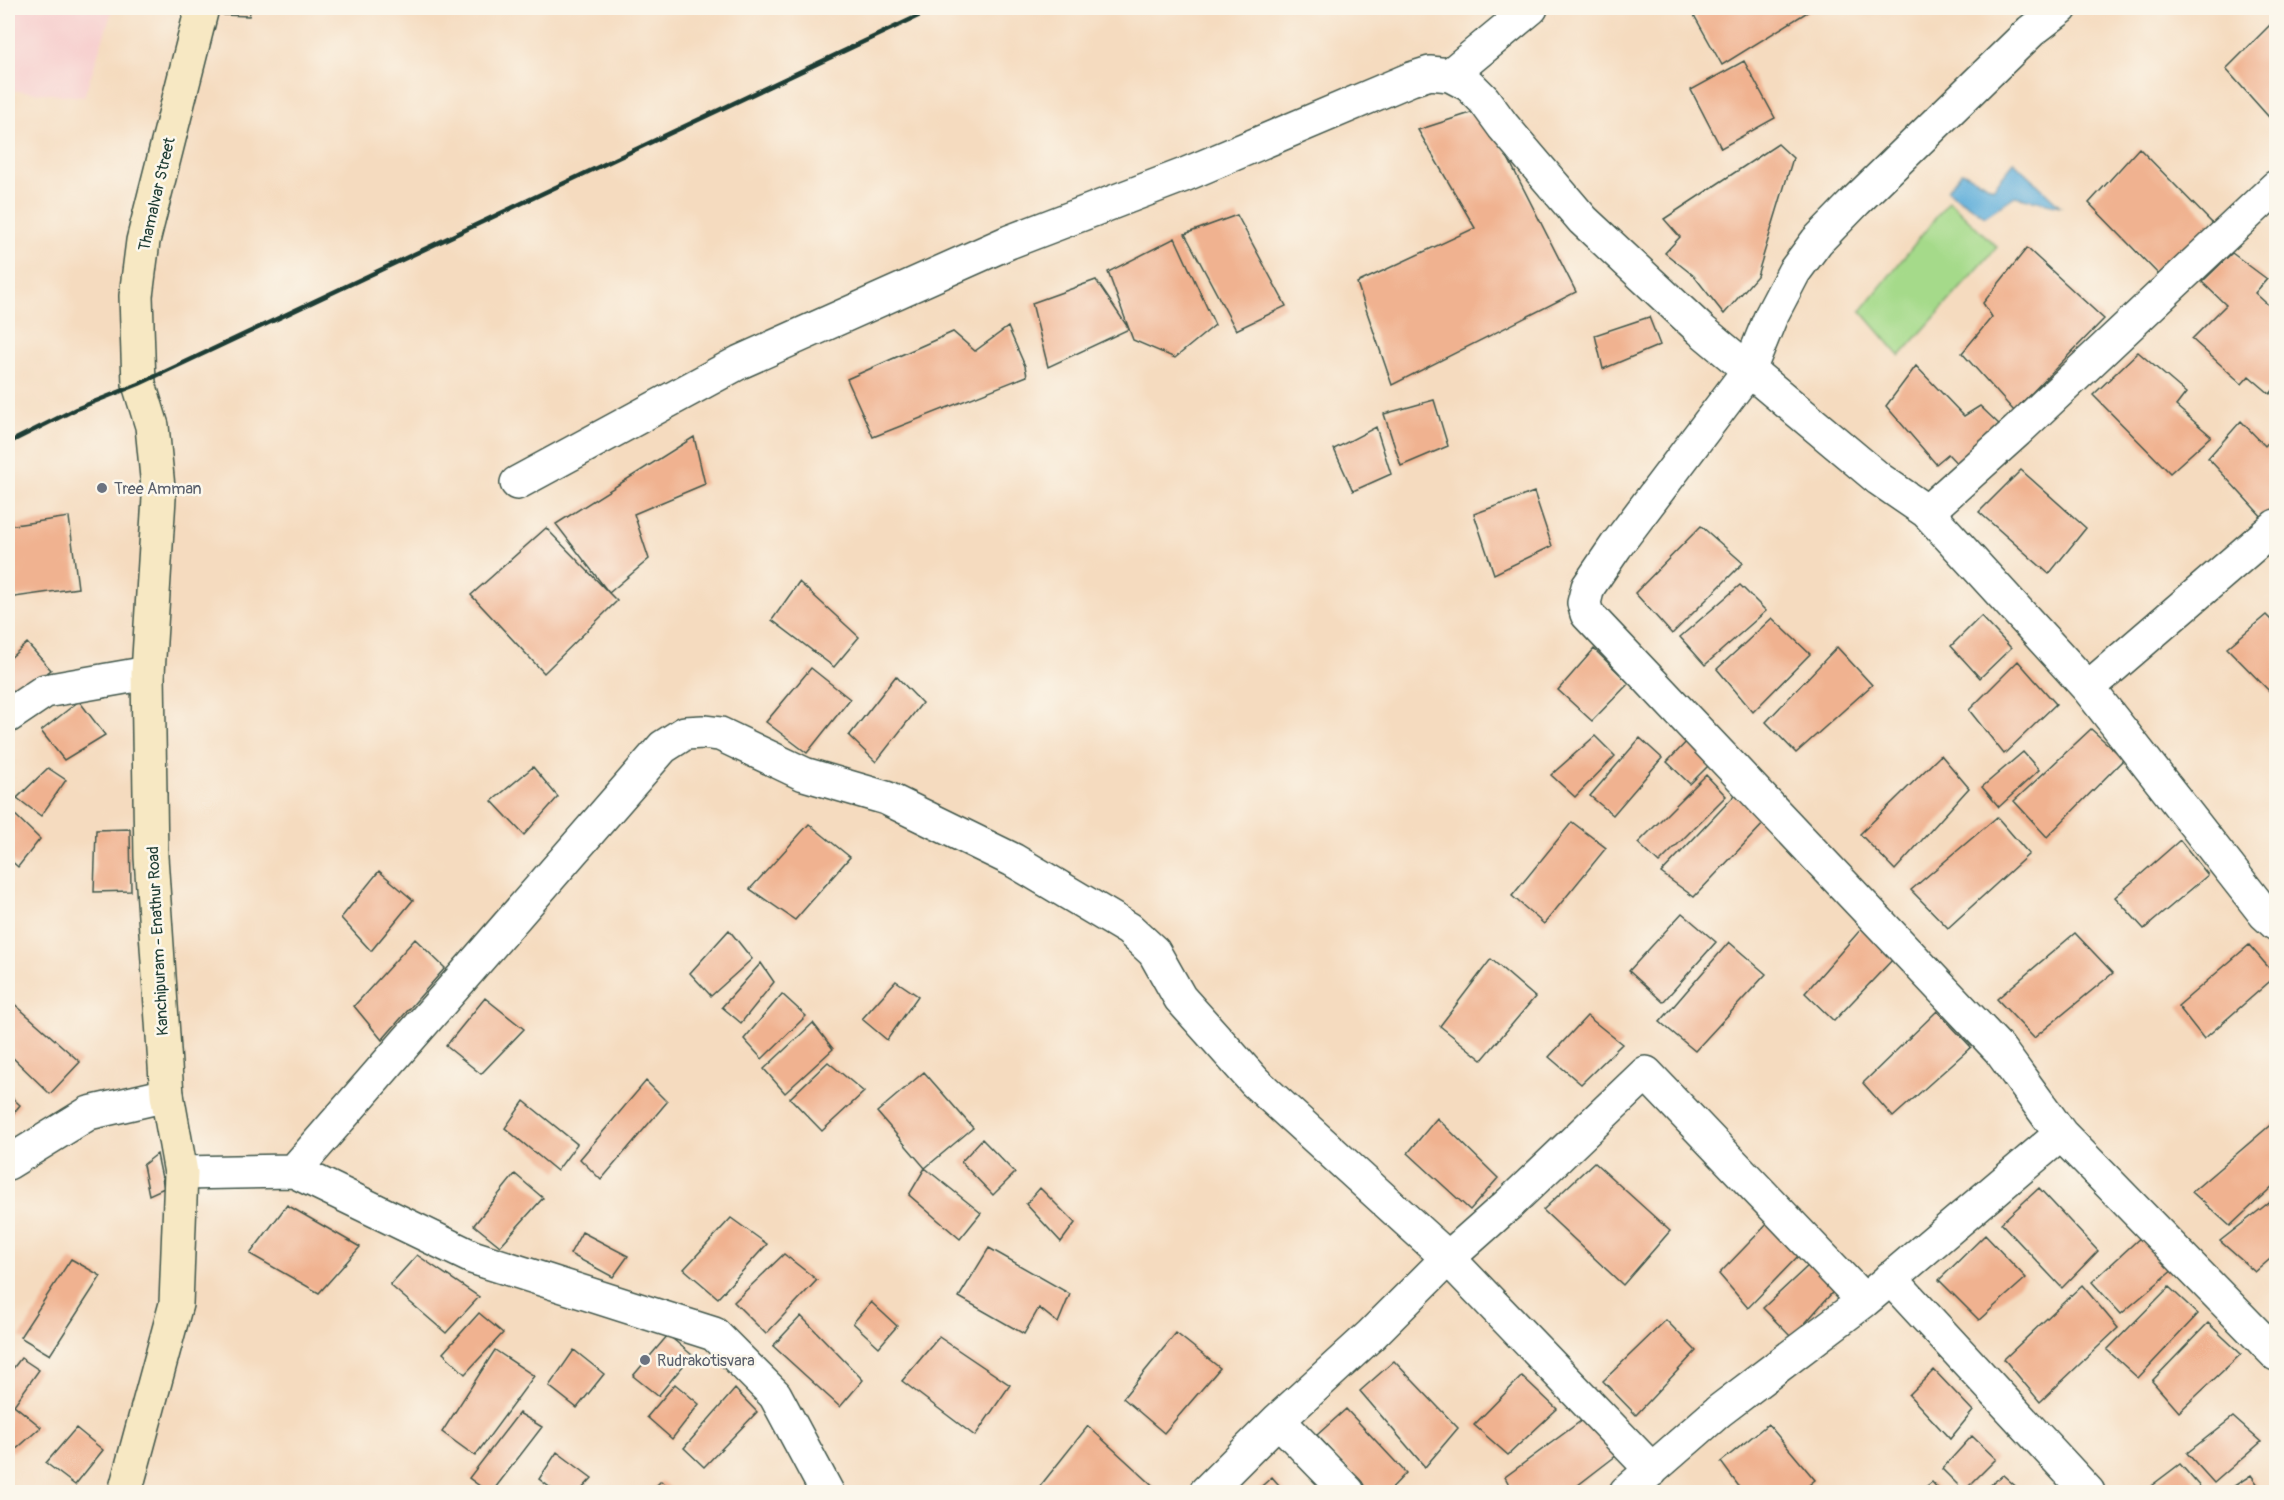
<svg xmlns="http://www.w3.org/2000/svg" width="2284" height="1500" viewBox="0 0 2284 1500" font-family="Pangolin,sans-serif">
<rect width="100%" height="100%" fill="#fbf7ec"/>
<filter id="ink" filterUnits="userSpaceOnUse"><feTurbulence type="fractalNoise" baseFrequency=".0167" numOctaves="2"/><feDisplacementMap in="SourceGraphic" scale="12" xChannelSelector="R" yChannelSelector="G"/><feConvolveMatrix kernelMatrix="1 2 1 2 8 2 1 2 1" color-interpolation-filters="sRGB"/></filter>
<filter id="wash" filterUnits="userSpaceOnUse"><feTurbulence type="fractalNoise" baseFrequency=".008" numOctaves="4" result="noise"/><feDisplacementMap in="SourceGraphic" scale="24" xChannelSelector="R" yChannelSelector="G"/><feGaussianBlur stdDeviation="1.35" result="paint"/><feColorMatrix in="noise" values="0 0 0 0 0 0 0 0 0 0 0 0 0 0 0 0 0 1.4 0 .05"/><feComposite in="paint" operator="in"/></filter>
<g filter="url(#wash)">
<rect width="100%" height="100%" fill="#f5dbbf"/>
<!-- built -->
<path fill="#f7d0cf" d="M8,8h105l-29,89 -76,-7z"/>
<!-- green -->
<path fill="#a5da8a" stroke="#628c5f" stroke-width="1.5" d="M1949,201l48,46 -97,109 -39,-45z"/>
<!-- water -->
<path fill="#60afda" stroke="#407687" stroke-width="1.5" d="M2014,162l46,44 -45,-10 -30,20 -38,-26 15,-18 31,16z"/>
<g id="blocks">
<!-- building -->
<path fill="#f0b290" d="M226,8h25l-2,8 -25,-1z
M1690,8h124l-92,57z
M2276,19v106l-50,-56z
M1744,61l31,57 -54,30 -30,-58z
M1483,109l93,183 -184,93 -35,-102 118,-55 -57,-98z
M1778,144l15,14 -36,118 -33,38 -30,-38 -29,-23 15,-16 -16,-18z
M2139,148l74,76 -51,54 -73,-75z
M1237,215l49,91 -50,24 -51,-96z
M1175,238l40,87 -40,33 -42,-18 -25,-68z
M2027,248l77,71 -90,92 -52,-58 30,-36 -9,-14z
M2232,253l35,26 -12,14 21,19v75l-6,7 -21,-18 -7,8 -50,-45 34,-34 -24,-23z
M1096,280l33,49 -81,38 -16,-64z
M1649,317l11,28 -57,24 -8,-34z
M1008,327l17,39 2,10 -154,61 -26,-58 106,-47 22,19z
M2138,352l48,41 -10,13 35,30 -41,37 -77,-78z
M1916,366l48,50 16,-10 22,21 -38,44 -16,-17 -12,10 -50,-58z
M1434,400l14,46 -47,20 -17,-52z
M2241,421l24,25 11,-12 -1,97 -67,-73z
M1376,427l15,47 -38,17 -19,-42z
M694,437l11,47 -71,30 15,45 -40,34 8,8 -73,72 -73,-78 75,-67 63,65 -53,-69z
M2021,470l65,58 -37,46 -70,-62z
M1534,492l18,54 -58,28 -20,-60z
M69,517l9,71 -70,10v-72z
M1701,526l42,37 -71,71 -37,-41z
M799,582l60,55 -25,30 -62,-47z
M1740,585l26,26 -61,54 -25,-28z
M2266,615l10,10v73l-49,-50z
M1981,616l30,32 -31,30 -29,-32z
M1772,618l38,36 -57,58 -36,-43z
M27,643l24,27 -39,28 -4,-7v-31z
M1837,647l35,38 -76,68 -30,-31z
M1594,649l35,34 -37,38 -34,-31z
M2018,661l38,43 -52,50 -35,-44z
M811,668l39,31 -43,54 -41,-31z
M896,676l26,27 -46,59 -27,-26z
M79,701l26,34 -41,25 -23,-29z
M2091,729l33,30 -77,78 -33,-36z
M1595,736l20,20 -40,41 -24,-22z
M1692,736l23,23 -25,25 -23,-22z
M1640,738l22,20 -49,57 -23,-19z
M2023,752l16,18 -40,37 -17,-20z
M1941,755l28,33 -74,82 -35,-36z
M533,767l25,30 -34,38 -32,-34z
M48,768l18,12 -25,36 -24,-18z
M1706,775l20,21 -67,67 -21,-20z
M1735,795l31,26 -72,76 -33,-24z
M8,808l32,31 -22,28 -10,-9z
M1997,817l32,37 -81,74 -37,-38z
M1572,822l34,26 -62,76 -32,-28z
M809,824l41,33 -55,63 -45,-31z
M130,829l1,62 -37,1 2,-62z
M2180,840l28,35 -64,54 -29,-32z
M379,871l34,29 -42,51 -30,-33z
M1682,913l34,29 -53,60 -34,-31z
M1862,928l32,30 -60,63 -29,-28z
M729,930l23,29 -41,37 -21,-23z
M2075,933l38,40 -79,65 -37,-39z
M415,939l30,29 -63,72 -28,-34z
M1729,942l37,32 -71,77 -35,-29z
M2249,945l27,31 -72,63 -26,-33z
M1491,959l44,38 -53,63 -42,-34z
M761,963l13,19 -33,41 -19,-16z
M896,981l22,15 -31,44 -25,-21z
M782,994l24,22 -44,43 -18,-20z
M485,998l39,31 -43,45 -35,-28z
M11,1001l69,61 -30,32 -42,-41v-48z
M1937,1011l34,36 -78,70 -30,-34z
M1587,1016l35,28 -41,40 -32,-27z
M813,1023l20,26 -48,44 -21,-24z
M828,1062l36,30 -42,39 -32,-33z
M924,1072l49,56 -48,40 -48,-56z
M646,1081l21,21 -66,78 -21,-21z
M8,1094l12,11 -12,15z
M524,1101l53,43 -20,27 -52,-43z
M1437,1118l61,60 -28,32 -62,-57z
M2275,1121l1,1v61l-46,43 -38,-34z
M982,1139l33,34 -22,22 -32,-33z
M157,1154l7,34 -15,7 -6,-30z
M1594,1162l76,69 -47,54 -80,-75z
M925,1168l56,45 -21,26 -51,-44z
M515,1174l28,24 -43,48 -26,-21z
M1040,1188l35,35 -14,19 -35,-38z
M2039,1188l59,63 -36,37 -61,-65z
M2276,1197v57l-21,18 -35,-31z
M287,1205l73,42 -41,46 -69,-39z
M731,1218l36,26 -49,54 -34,-29z
M1772,1219l31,32 -55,57 -29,-34z
M582,1232l46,24 -15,21 -43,-23z
M1985,1235l41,43 -47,42 -40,-40z
M2142,1236l32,33 -53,45 -29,-32z
M989,1248l81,46 -12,29 -19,-15 -15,26 -65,-37z
M784,1254l33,26 -51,54 -32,-32z
M417,1255l62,42 -33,36 -56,-48z
M71,1259l30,17 -51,79 -30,-18z
M1809,1265l29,21 -46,52 -29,-30z
M2082,1285l36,43 -78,74 -36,-43z
M2169,1287l29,27 -60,64 -31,-28z
M871,1302l26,24 -18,21 -26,-24z
M479,1313l24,20 -38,41 -22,-21z
M801,1316l62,64 -23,27 -67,-61z
M1666,1320l30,31 -60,64 -33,-34z
M2208,1323l33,31 -62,58 -27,-31z
M1176,1333l44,35 -56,65 -41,-35z
M668,1335l24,20 -34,41 -25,-20z
M939,1337l71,48 -35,51 -73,-55z
M495,1350l39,26 -59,80 -33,-24z
M574,1350l30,24 -27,34 -28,-22z
M21,1358l18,12 -25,35 27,22 -28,25 -5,-4v-73z
M1394,1361l64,67 -33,39 -65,-76z
M1934,1370l39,41 -23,28 -41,-44z
M1522,1376l35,33 -49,46 -34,-30z
M675,1384l24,20 -27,35 -25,-22z
M735,1389l22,23 -53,55 -20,-19z
M1346,1409l60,64 -18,19h-19l-52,-57z
M519,1413l23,14 -50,65h-4l-19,-14z
M1589,1415l32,37 -52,40h-56l-8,-15z
M2233,1417l28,25 -47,41 -27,-30z
M1768,1424l47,56 -15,12h-57l-22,-30z
M1088,1426l72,66h-121l-2,-2z
M76,1428l27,22 -28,35 -29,-22z
M1972,1436l24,23 -32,32 -22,-22z
M557,1452l35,26 -13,14h-23l-17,-13z
M2180,1464l22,25 -5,3h-54z
M2003,1475l19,17h-40z
M2251,1475l12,17h-38z
M1272,1477l13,15h-30z
M661,1481l15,11h-26z
M1932,1482l9,10h-22z"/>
</g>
</g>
<g filter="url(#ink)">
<use href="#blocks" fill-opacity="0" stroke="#3f5549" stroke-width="1.5"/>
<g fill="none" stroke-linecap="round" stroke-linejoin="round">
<defs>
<path id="street" d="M2061,8l-30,23 -175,170 -39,40 -23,31 -23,44 -22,54 -133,176 -28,41 -4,16 3,11 412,435 62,85
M1450,75l81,-67
M2276,187l-259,244 -90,81 161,176 177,226 11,10
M517,483l223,-121 269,-120 175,-67 227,-96 19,-6 20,2 19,10 15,15 19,26 80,94 118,110 178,149 48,33
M2088,688l188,-162
M8,716l37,-25 103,-18
M8,1163l81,-50 78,-18
M294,1171l369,-424 22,-14 18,-1 17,2 84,40 82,24 127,62 116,69 25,23 26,46 75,84 193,176 204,212
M181,1173l113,-2 178,86 242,77 61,61 52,97
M1890,1278l198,214
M1278,1420l70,72
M1206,1492l72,-72 93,-85 77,-77 63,-56 135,-129 218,228 197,-167 215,220
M1626,1492l93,-81 145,-110"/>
<path id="secondary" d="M125,1492l51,-188 5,-131 -14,-78 -16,-238 -3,-184 11,-175 -7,-72 -13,-42 -3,-88 7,-55 59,-233"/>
</defs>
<!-- street casing -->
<use href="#street" stroke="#3f5549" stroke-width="36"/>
<!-- secondary casing -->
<use href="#secondary" stroke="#3f5549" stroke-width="36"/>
<!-- street -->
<use href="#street" stroke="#fff" stroke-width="33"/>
<!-- secondary -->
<use href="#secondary" stroke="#f7e8c3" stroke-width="33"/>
<!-- rail -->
<path stroke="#1f3d34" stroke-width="4.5" d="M8,443l68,-34 63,-25 796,-376"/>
</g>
</g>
<!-- markers -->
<g fill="#6b7280" stroke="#fbf7ec" stroke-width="2">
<circle cx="102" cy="488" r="6"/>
<circle cx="645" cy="1360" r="6"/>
</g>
<g text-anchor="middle" stroke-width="5" stroke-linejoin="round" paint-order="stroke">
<!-- street labels -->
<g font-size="16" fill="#1f3d34" stroke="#fbf7ec">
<text transform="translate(156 194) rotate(-77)" y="6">Thamalvar Street</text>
<text transform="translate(157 941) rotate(-93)" y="6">Kanchipuram - Enathur Road</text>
</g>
<!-- worship labels -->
<g font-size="16" fill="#5b616d" stroke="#fbf7ec" text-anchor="start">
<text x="114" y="494">Tree Amman</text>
<text x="657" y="1366">Rudrakotisvara</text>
</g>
</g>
<!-- margin -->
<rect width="2284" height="1500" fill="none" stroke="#fbf7ec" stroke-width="30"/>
</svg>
